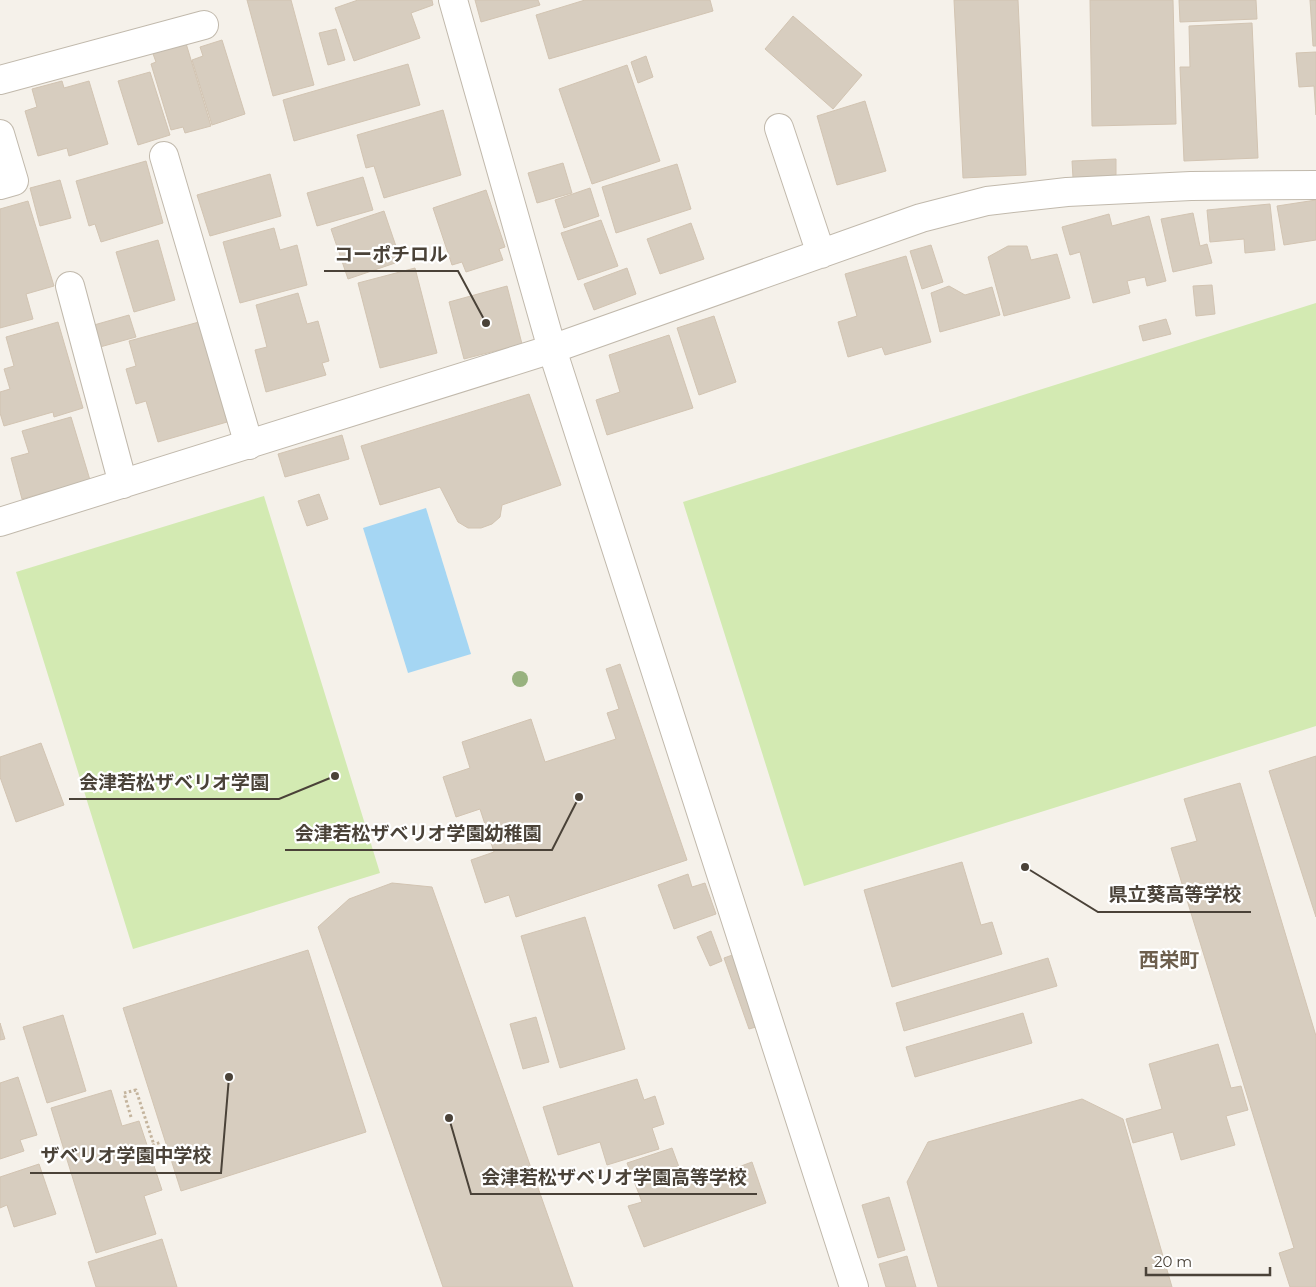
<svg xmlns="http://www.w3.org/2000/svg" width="1316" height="1287" viewBox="0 0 1316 1287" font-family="Montserrat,'Noto Sans JP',sans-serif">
<rect width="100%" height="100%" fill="#f5f1ea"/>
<!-- green -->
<path fill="#d3eab2" d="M1316,303v423l-512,160 -121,-384z
M264,496l116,377 -247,76 -117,-377z"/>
<!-- water -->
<path fill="#a5d6f3" d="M426,508l45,146 -63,19 -45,-145z"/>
<!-- building -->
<path fill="#d7cdbf" stroke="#d2c4b2" d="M247,0h44l23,85 -41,11z
M358,0h74l1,5 -22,8 9,25 -66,23 -19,-53z
M475,0h63l2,5 -59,17z
M585,0h125l3,11 -164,48 -13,-44z
M954,0h64l8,175 -63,3z
M1090,0h83l3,124 -84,2z
M1179,0h77l1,19 -77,3z
M1310,0h6v46h-3z
M793,16l69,59 -29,34 -68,-60z
M1252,23l6,135 -74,3 -4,-94h10l-1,-41z
M336,29l9,31 -17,5 -9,-32z
M185,40l26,86 -26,7 -2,-6 -12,3 -20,-66 5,-2 -4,-11z
M222,40l23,74 -33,11 -20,-65 11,-4 -3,-9z
M1316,52v63l-2,-29 -15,1 -3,-34z
M646,56l7,21 -15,6 -7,-21z
M408,64l12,41 -126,36 -11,-41z
M627,65l33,96 -68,23 -33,-95z
M150,72l20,63 -32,10 -20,-64z
M62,81l2,7 25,-7 19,63 -39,12 -2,-8 -29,8 -13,-45 12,-4 -5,-18z
M865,101l21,70 -49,14 -20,-69z
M443,110l18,65 -77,23 -10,-32 -8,2 -9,-33z
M1116,159v16l-43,3 -1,-17z
M146,161l17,62 -62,19 -6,-18 -6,2 -13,-45z
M563,163l9,30 -35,10 -9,-30z
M677,164l14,45 -75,24 -14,-46z
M270,174l11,42 -71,20 -13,-41z
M363,177l10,33 -56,16 -10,-33z
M60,180l11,38 -31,8 -10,-38z
M590,188l9,28 -35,12 -9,-28z
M486,190l19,57 -6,2 4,11 -37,12 -4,-10 -10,3 -19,-57z
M1316,200v40l-32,5 -7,-39z
M28,201l26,85 -28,8 7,25 -33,9v-119z
M1270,204l5,46 -30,3 -1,-14 -34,3 -3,-32z
M384,211l17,50 -53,18 -17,-50z
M1193,213l7,33 7,-2 5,19 -39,9 -12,-53z
M1109,214l3,12 37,-10 17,65 -19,5 -2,-9 -18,4 3,12 -37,10 -13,-51 -10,3 -8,-28z
M601,220l17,46 -40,14 -17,-47z
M691,223l13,36 -44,15 -13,-35z
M274,228l6,22 17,-5 10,40 -67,18 -17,-61z
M158,240l17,60 -41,12 -18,-60z
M931,245l12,37 -21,7 -12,-38z
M1008,246h19l4,14 26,-6 13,44 -66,18 -16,-59z
M906,256l25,86 -46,13 -3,-8 -34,10 -10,-35 19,-6 -12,-42z
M415,268l22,85 -57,15 -22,-85z
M627,268l9,26 -42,16 -10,-26z
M1212,285l3,29 -19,2 -3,-30z
M507,286l15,58 -58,15 -15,-57z
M949,286l16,9 27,-8 8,28 -60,17 -9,-39z
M298,293l9,31 11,-3 11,40 -7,2 4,12 -60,17 -11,-42 12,-3 -11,-42z
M129,315l7,22 -36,10 -6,-22z
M714,316l22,66 -37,13 -22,-67z
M1166,319l5,15 -28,7 -4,-15z
M58,322l25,86 -29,9 -1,-5 -49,14 -4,-13v-21l10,-3 -6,-20 10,-3 -8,-29z
M199,322l28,100 -69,20 -12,-41 -10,3 -10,-35 10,-3 -7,-25z
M669,335l24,73 -86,27 -11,-35 24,-8 -11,-37z
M529,394l32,91 -59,20 -2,12 -8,7 -11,4h-13l-10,-6 -18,-35 -60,18 -19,-59z
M71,417l19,63 -68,19 -11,-41 18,-5 -7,-22z
M342,435l7,24 -64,18 -7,-23z
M319,494l9,25 -21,7 -9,-25z
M620,664l67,196 -171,57 -7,-22 -24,8 -14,-43 23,-8 -14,-43 -24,8 -13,-40 27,-9 -8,-26 69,-23 14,43 71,-23 -9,-26 12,-4 -13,-40z
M41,743l23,62 -48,17 -16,-45v-20z
M1316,756v161l-47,-146z
M1240,783l76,253v251h-26l-11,-34 15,-5 -123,-400 26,-7 -13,-42z
M962,862l19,63 11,-3 10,32 -110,33 -28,-97z
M688,874l4,13 13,-4 11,31 -42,15 -16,-44z
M392,883l40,4 141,400h-130l-125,-360 31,-28z
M585,917l40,132 -65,19 -39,-132z
M711,931l11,30 -12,5 -13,-29z
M308,950l58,182 -185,59 -58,-183z
M738,953l25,72 -14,4 -25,-71z
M1048,958l9,28 -153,45 -8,-28z
M1023,1013l9,30 -117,34 -9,-30z
M63,1015l23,76 -39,12 -24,-76z
M536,1017l13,45 -26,7 -13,-45z
M0,1023l5,16 -5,1z
M1218,1044l13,44 10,-2 7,24 -22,6 9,29 -54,15 -8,-28 -40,11 -7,-24 36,-10 -13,-45z
M18,1077l19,58 -17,5 4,11 -24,8v-76z
M637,1079l7,21 11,-4 9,28 -12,4 7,21 -52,16 -7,-23 -42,13 -15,-48z
M111,1090l11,36 17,-5 23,69 -18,6 12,38 -60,19 -45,-145z
M1082,1099l41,20 49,168h-234l-31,-105 21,-40z
M672,1148l14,38 66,-24 14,41 -122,44 -16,-41 14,-4 -15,-39z
M39,1164l17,50 -42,13 -7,-22 -7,3v-31z
M889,1197l16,53 -27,8 -16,-53z
M162,1239l15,48h-81l-8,-25z
M907,1256l9,31h-30l-7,-23z"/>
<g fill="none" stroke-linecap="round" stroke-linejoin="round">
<defs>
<path id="street" d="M453,0l99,349 302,938
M0,80l204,-55
M779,128l42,126
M0,134l14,47 -14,4
M164,156l85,289
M70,286l53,198
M0,522l552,-173 369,-131 66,-17 80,-9 124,-6 125,-1"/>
</defs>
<!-- street casing -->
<use href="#street" stroke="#c1b9ac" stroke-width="30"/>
<!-- path -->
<path stroke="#c4b49d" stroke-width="3" stroke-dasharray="2.5 2.5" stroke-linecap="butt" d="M131,1117l-7,-24 12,-3 18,55
M143,1149l18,-7"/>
<!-- street -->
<use href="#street" stroke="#fff" stroke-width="28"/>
</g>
<!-- trees -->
<circle fill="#98b27f" cx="520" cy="679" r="8"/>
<g text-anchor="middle" stroke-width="4.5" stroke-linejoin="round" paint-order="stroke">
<!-- quarter labels -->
<g font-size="20" font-weight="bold" fill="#6d5f4e" stroke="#fff">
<text x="1169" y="967">西栄町</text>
</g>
</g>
<!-- callouts -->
<path fill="none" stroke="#4a4238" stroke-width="2" d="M486 323L458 271H324M335 776L279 799H69M579 797L552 850H285M1025 867L1098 912H1251M229 1077L221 1173H30M449 1118L471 1194H757"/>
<g fill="#4a4238" stroke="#fff" stroke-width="2">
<circle cx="486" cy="323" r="5"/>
<circle cx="335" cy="776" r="5"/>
<circle cx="579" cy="797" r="5"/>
<circle cx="1025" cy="867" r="5"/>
<circle cx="229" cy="1077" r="5"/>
<circle cx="449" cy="1118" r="5"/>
</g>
<g font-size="19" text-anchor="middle" font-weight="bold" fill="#4a4238" stroke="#fff" stroke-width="4.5" stroke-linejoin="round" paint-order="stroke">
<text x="391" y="261">コーポチロル</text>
<text x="174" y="789">会津若松ザベリオ学園</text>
<text x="418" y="840">会津若松ザベリオ学園幼稚園</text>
<text x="1175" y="901">県立葵高等学校</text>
<text x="126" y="1162">ザベリオ学園中学校</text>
<text x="614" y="1184">会津若松ザベリオ学園高等学校</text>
</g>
<!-- scale -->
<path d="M1146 1267v8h124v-8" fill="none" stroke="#4a4238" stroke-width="2.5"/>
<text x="1154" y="1267" font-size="15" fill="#4a4238" stroke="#ffffff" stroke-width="4" paint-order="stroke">20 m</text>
</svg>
